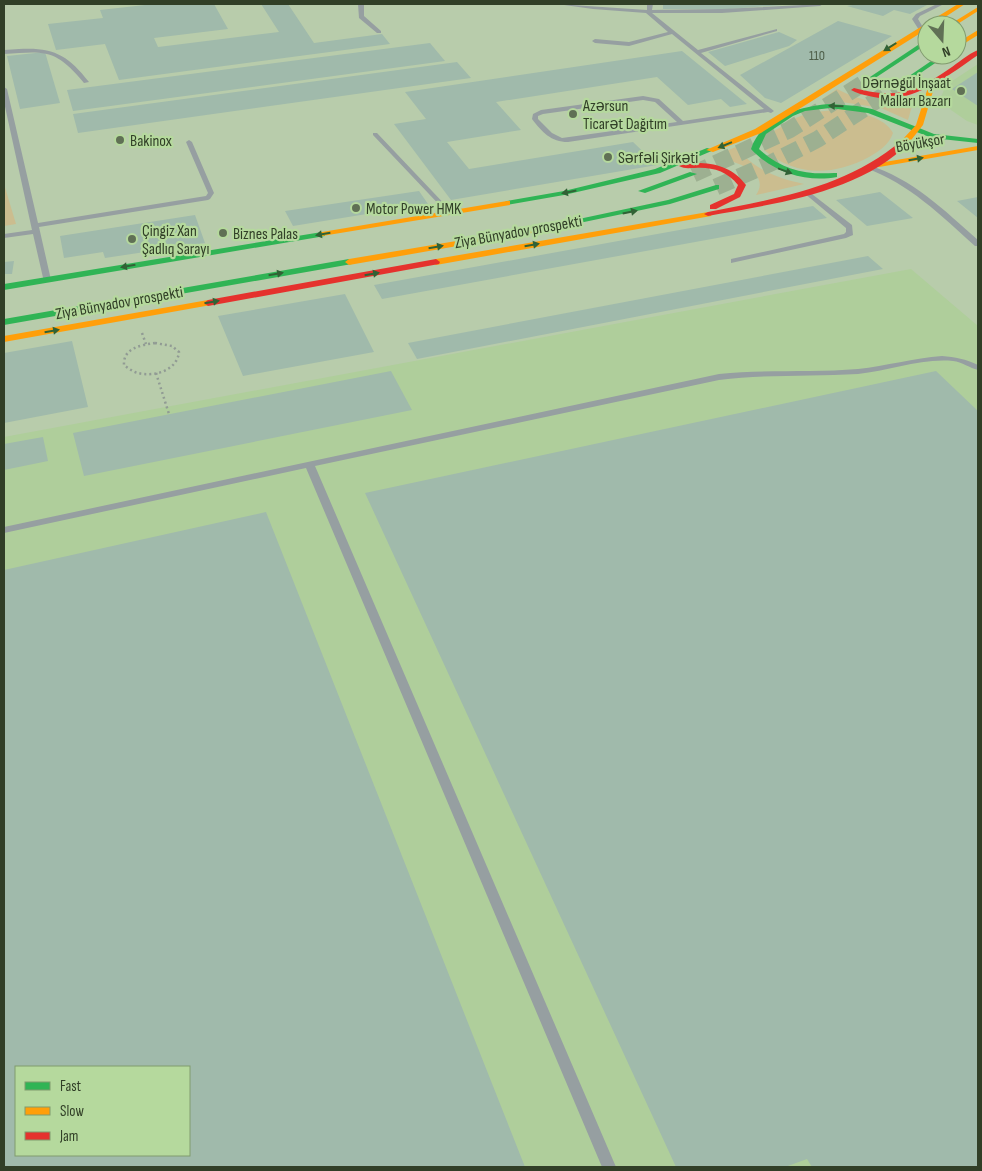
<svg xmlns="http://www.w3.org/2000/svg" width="982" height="1171" viewBox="0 0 982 1171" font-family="'Sofia Sans Condensed',sans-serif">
<rect width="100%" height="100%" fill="#b8ccab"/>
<!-- built -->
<path fill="#afce9b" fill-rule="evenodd" d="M978,64v61l-11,-4 -16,-11 -10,-13 5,-12z
M911,269l67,57v841h-974v-730zM16,1067h173v88h-173z"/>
<!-- green -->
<path fill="#cbbd8f" d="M837,89c25,13 48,16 75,17l-4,14 -27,-12 -59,-9z
M842,109c18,5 42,7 51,24 -4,12 -14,18 -24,24 -36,19 -73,20 -105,-7v-9l5,-7 27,-16 12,-5z
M736,147c19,23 40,31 68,37l-48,11c17,-25 -28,-36 -44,-38z
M4,184l12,40 -12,2z"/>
<!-- building -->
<path fill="#a0baab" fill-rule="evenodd" d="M154,4h60l14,25 -74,9 4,9 121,-15 -18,-28h27l26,39 68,-9 8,10 -271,36 -14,-36 -49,6 -8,-26 55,-6 -3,-8z
M663,4h119v1l-53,4h-66z
M858,4h66l3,1 -17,9 -16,-4 -11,6 -36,-10z
M838,21l54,15 -111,67 -16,-5 -25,-23z
M779,32l18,8 -8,6 -64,20 -17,-14z
M430,43l15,18 -372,50 -6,-21z
M682,51l65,53 -17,3 -9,-8 -33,6 -31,-28 -161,25 25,28 -74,12 22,27 164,-27 24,23 -206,35 -57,-76 32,-5 -21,-27z
M45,52l15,51 -40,6 -13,-53z
M457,62l14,16 -393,55 -5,-19z
M978,72v34l-26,-17z
M419,191l9,13 -135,22 -8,-15z
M880,192l33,26 -46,8 -31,-26z
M978,197v21l-21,-17z
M813,206l14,12 -445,81 -8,-14z
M195,215l10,28 -100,15 -2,-6 -39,6 -4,-22z
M868,256l15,13 -466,90 -9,-16z
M14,261l-2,13h-8v-12z
M345,294l29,58 -131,24 -25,-60z
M72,341l16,66 -84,16v-70z
M391,371l21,39 -328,66 -11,-43z
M936,371l42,40v756h-166l-5,-8 -22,8h-109l-311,-674z
M43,437l5,24 -44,9v-26z
M266,512l259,655h-521v-597zM16,1067h173v88h-173z"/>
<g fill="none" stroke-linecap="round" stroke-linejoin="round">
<!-- primary-tunnel -->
<path stroke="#9db091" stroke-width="17" stroke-dasharray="17 8" stroke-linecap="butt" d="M693,174l96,-44 78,-49
M716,187l55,-24 47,-24 77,-51"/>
<!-- path -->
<path stroke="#919b94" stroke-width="2.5" stroke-dasharray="2 3" stroke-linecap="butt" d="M142,333l4,11
M155,343l17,3 7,6c-2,19 -25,25 -41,21 -5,-1 -10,-5 -14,-8 -1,-17 17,-20 31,-22z
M156,373l13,41"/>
<!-- lane -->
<path fill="#969fa1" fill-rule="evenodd" d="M358,4h6v12l17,15v2h-4l-18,-15z
M557,4l90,6v-6h6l-1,6 70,-1 101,-5 -3,2 -98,7h-70l46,37 79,-21v2l-76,22 73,58 -3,2 -3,-1 -200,30c-17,0 -26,-10 -36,-23l1,-5 8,-4 102,-14 16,3 24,22 81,-12 -92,-75 -43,12 -34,-3 -3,-2 3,-2 34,3 39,-10 -22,-19 -53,-4zM643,100l12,2 22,20 -115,16 -10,-5 -14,-14v-3l5,-2z
M937,4h7l-24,12 -2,3 6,10 -5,1 -7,-11 4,-5z
M19,49c34,-2 49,6 70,33l-5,1c-28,-34 -38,-32 -80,-29v-4z
M4,87l3,2 31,134 168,-27 2,-3 -22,-51 3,-2 3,2 22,51 -4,6 -2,1 -169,27 12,53 -1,2h-6l-11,-48 -29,4v-4l28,-4 -28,-128z
M373,133h4l74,78v2h-4l-74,-78z
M868,165c44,13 77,46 110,75v6h-3c-34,-31 -66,-62 -109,-78l-1,-1z
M804,191h4l44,34 1,10 -7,3 -115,25v-4l113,-25 2,-2v-4l-42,-35z
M942,356c13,1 24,3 36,9v5c-8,-2 -16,-8 -25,-9 -32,-3 -64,10 -95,13 -47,3 -93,0 -139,6l-404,86 301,701h-14l-296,-699 -302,65v-6l715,-153c46,-5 93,-1 139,-5 28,-3 56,-11 84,-13z"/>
<!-- fast -->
<path fill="#30b455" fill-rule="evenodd" d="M927,39v5l-58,38 -5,-1z
M940,55h7l-50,34h-4v-2z
M830,104l27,2 15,3 62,25 44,5v4l-46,-5 -64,-25 -38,-5 -25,3 -12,5 -27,18 -7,15c22,20 45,26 75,24h3v4c-31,6 -65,-5 -86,-28 10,-32 50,-43 79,-45z
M707,148l7,2 -54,23 -96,22 -57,10 -4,-2 4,-2 57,-10 91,-22z
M690,172l7,2 -52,19 -7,-2z
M716,185h3v4l-49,15 -124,26 -4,-2 4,-2 122,-26z
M322,232h3v4l-321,54v-6z
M349,259l4,3 -1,2 -348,61v-6z"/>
<!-- slow -->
<path fill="#ff9f0a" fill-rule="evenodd" d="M958,4h7l-32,21h-6v4l-166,104 -48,19 -7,-2 49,-21z
M978,7v4l-22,14h-7z
M978,30v5l-21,13v-5z
M933,79l3,2 -13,44 -15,19h-6v-4l14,-15 14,-44z
M978,146v4l-99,17 -4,-2 4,-2z
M507,201h3v4l-188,31 -4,-2 4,-2z
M708,212l4,2 -1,2 -275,49 -4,-3 4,-3z
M546,226l4,2 -1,2 -200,35 -4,-3 4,-3z
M208,300l4,3 -1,2 -207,37v-6z"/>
<!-- jam -->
<path fill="#e5322d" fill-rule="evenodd" d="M978,50v5c-32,22 -68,52 -109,41 -6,-1 -13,-3 -18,-6l3,-2c42,11 60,5 95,-19 9,-6 19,-15 29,-19z
M902,140l7,2c-47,51 -137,62 -201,74l-4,-2 4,-2c70,-14 138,-24 194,-72z
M700,163c19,1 34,6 46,22l-6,12 -24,12h-6v-4l24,-11 4,-9c-11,-14 -26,-18 -43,-17 -6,0 -11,1 -16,-2l4,-2z
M436,259l4,3 -1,2 -231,42 -4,-3 4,-3z"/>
</g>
<!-- one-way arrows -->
<defs><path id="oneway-solid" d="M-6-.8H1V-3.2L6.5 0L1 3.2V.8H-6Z" transform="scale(1.25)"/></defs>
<g fill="#316235">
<use href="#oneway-solid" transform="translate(890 47) rotate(148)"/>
<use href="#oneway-solid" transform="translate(836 106) rotate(-178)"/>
<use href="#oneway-solid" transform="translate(725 145) rotate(158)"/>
<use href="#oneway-solid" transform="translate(916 159) rotate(-10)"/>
<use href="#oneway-solid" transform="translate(785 171) rotate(20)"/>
<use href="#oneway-solid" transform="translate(569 192) rotate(169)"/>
<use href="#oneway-solid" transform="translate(630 212) rotate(-11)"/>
<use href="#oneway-solid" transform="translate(323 234) rotate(170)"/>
<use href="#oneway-solid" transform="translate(532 245) rotate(-10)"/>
<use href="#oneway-solid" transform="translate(436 247) rotate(-10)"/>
<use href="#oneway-solid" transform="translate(128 266) rotate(170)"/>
<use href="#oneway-solid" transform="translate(276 274) rotate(-10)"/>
<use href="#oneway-solid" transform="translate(372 274) rotate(-10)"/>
<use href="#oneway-solid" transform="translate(212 302) rotate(-10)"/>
<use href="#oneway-solid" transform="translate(52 331) rotate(-10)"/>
</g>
<!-- markers -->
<g fill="#607055" stroke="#b5d99d" stroke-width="2">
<circle cx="961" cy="91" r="5"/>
<circle cx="573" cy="114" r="5"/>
<circle cx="120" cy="140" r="5"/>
<circle cx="608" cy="157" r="5"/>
<circle cx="356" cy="208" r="5"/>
<circle cx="223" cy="233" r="5"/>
<circle cx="132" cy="239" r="5"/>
</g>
<g text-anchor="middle" stroke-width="4.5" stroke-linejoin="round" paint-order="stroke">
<!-- far-number labels -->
<g font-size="14" fill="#4d5e48">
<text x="817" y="60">110</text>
</g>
<!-- far-poi labels -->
<g font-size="16" fill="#313f27" stroke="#b5d99d" text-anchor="start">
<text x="951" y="88" text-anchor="end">Dərnəgül İnşaat<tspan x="951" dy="18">Malları Bazarı</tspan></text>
<text x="583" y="111">Azərsun<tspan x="583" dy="18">Ticarət Dağıtım</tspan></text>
<text x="130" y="146">Bakinox</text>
<text x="618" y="163">Sərfəli Şirkəti</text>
<text x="366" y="214">Motor Power HMK</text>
<text x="142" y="236">Çingiz Xan<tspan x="142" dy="18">Şadlıq Sarayı</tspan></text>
<text x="233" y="239">Biznes Palas</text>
</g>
<!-- far-street labels -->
<g font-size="16" fill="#313f27" stroke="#b5d99d">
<text transform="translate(920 142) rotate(-10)" y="6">Böyükşor</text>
<text transform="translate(518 231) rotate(-10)" y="6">Ziya Bünyadov prospekti</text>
<text transform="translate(119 302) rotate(-10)" y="6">Ziya Bünyadov prospekti</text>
</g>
</g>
<!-- border -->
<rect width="982" height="1171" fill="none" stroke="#313f27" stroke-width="10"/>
<!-- legend -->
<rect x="15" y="1066" width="175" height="90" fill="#b5d99d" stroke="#809b6e"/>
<rect x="25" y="1082" width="25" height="8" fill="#30b455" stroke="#809b6e"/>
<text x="60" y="1091" font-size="15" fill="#313f27">Fast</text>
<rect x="25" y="1107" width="25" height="8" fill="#ff9f0a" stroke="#809b6e"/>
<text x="60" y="1116" font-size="15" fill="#313f27">Slow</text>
<rect x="25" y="1132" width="25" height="8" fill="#e5322d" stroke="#809b6e"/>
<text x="60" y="1141" font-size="15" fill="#313f27">Jam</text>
<!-- north arrow -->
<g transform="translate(942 40) rotate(161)"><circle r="24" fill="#b5d99d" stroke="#809b6e"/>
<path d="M0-4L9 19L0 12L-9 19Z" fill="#607055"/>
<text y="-8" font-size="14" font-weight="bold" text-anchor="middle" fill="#313f27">N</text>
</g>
</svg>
